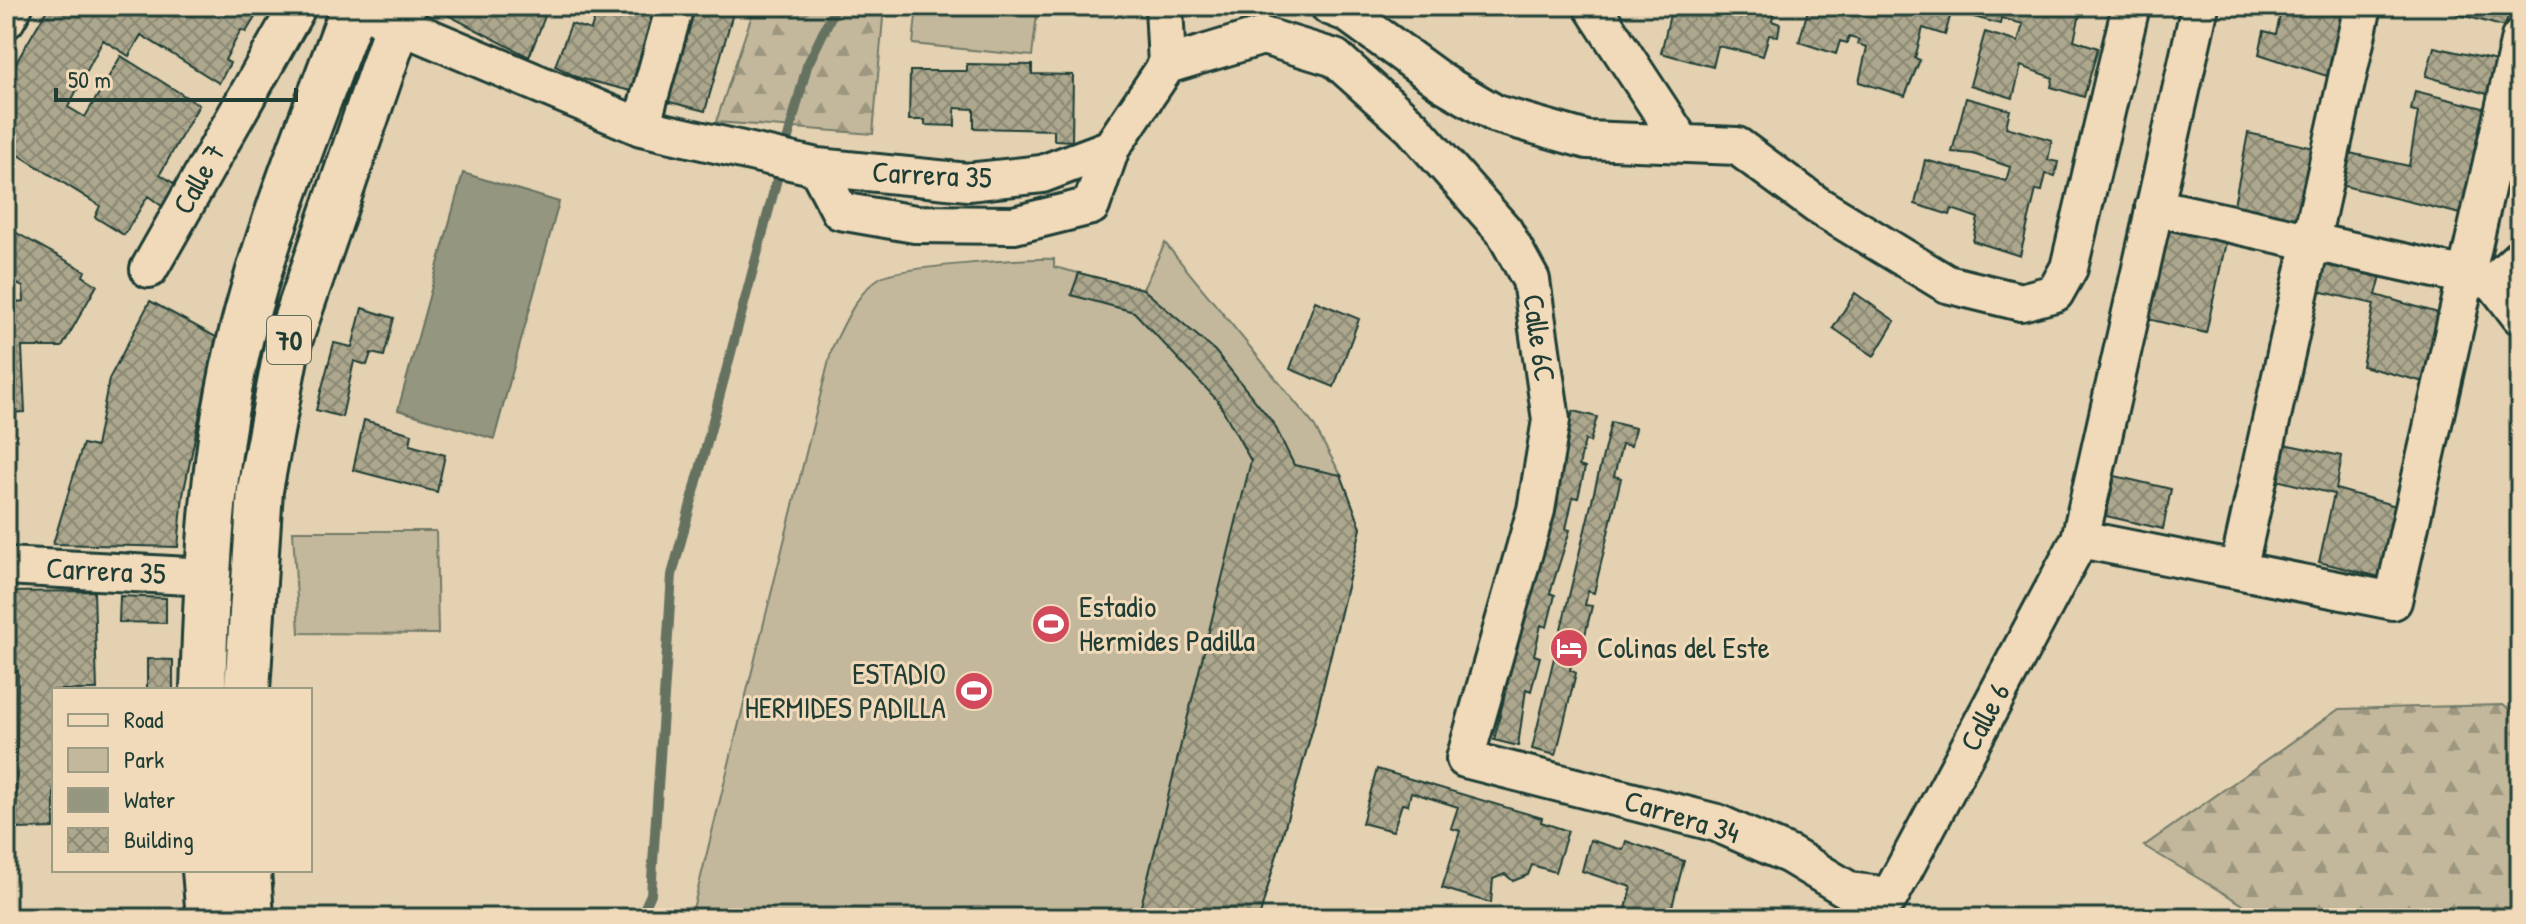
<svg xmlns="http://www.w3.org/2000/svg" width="2526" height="924" viewBox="0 0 2526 924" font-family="'Patrick Hand',sans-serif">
<defs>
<pattern id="forest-firs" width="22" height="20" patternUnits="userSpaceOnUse" patternTransform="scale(2)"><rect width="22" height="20" fill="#c3b89c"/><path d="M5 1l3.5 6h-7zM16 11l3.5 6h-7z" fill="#9e9780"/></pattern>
<pattern id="building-cross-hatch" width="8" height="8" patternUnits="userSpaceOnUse" patternTransform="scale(2)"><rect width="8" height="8" fill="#aca78d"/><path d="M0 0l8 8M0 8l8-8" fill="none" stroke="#8b8974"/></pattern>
</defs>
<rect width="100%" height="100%" fill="#e3d1b1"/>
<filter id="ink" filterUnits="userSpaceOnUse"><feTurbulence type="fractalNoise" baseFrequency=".0125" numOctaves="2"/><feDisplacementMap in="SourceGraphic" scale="16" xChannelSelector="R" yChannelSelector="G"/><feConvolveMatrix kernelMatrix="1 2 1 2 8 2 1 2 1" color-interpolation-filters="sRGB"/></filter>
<g filter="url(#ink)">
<!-- green -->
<path fill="#c3b89c" stroke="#717a68" stroke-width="2" d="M917,6h121l-6,50 -119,-12z
M1165,243l148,181 28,51 20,53 -46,192 -56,198h-564l-2,-9 139,-561c12,-23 25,-57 49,-71 18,-10 147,-19 173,-18v8l89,22z
M293,531h143l2,103 -139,-1z"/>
<!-- forest -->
<path fill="url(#forest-firs)" stroke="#717a68" stroke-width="2" d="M755,6h129l-11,128 -157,-12z
M2503,705l17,13v200h-260l-3,-5 -113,-67 195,-137z"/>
<!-- water -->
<path fill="#95967f" stroke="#667261" stroke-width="2" d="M463,173l96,29 -65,237 -96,-29z"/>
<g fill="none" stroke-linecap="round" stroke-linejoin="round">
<!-- stream -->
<path stroke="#667261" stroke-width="10" d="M640,918l11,-24 21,-319 135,-509 29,-60"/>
</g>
<!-- building -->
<path fill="url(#building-cross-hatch)" stroke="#1f3d34" stroke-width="2" d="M49,6h213l-16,26 -5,-2 -16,30 5,3 -11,20 -78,-48 -12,21 -26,-16 -35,67 17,10 36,-61 78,49 -39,69 19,13 -13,22 -18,-13 -24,39 -29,-18 5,-11 -94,-59v-67z
M442,6h107l-20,51 -89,-46z
M598,6h61l-24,86 -56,-14 -24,-12 16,-42 20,6z
M684,6h51l-30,105 -47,-12z
M1672,6l103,1 -3,14 8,3 -2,12 -9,-1 -6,21 -45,-10 -5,21 -52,-14z
M1809,6h144l-8,29 -22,-7 -8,30 5,2 -15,36 -46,-14 8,-35 -10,-3 2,-4 -10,-3 -2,6 -7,-2 -4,13 -37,-12z
M1965,6h124l-1,6 -7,-2 -7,30 24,8 -14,49 -33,-10 2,-9 -32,-12 -8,32 -43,-13 15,-53 33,10 5,-18 -22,-6 -1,6 -37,-10z
M2258,6h89l-14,72 -74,-24 5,-23 12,3 5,-22z
M2441,6h70l-6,21 -65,-18z
M2434,47l63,14 -7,34 -64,-19z
M967,64l65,1v9l41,1 -1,66 -18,-1v-10l-80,-2v-19l-19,-1v18l-30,-1v-5h-16l1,-49h57z
M2415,91l72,18 -26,105 -121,-29 5,-33 64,14 9,-54 -7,-2z
M1966,98l44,12 -4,17 46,13 -4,20 10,2 -3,14 -9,-2 -4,17 -6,-1 -16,66 -47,-15 5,-23 -26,-9 -2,6 -35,-11 10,-44 81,21 4,-14 -37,-13 -21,-2z
M2248,133l66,15 -17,73 -63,-16z
M2167,219l61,14 -22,100 -62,-15z
M6,227l79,44 -2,5 14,9 -35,62h-40l3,65 -19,1v-110l18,-2 -1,-14 -17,-9z
M2322,252l62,12 -8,31 62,18 -14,69 -62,-16 12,-62 -60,-14z
M1079,273l64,16 72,62 59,73 20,41 47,10 20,53 -46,192 -56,198h-121l113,-457 -33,-60 -84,-89 -63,-17z
M1855,293l40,28 -21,35 -41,-28z
M150,301l66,36 -33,158 -5,52 -125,-3 30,-100 13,3 13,-68z
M1315,301l44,18 -25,68 -44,-18z
M362,308l32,10 -10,38 -13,-3 -4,12 -13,-4 -12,56 -26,-7 18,-67 18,4z
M2520,388v29h-6l-2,-28z
M1573,411l24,6 -7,25 -5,-2 -6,26 6,2 -7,30 -5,-1 -7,32 4,1 -20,63 5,2 -8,32 -6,-2 -7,30 6,2 -9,34 -5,-2 -8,57 -24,-6z
M364,420l48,14 -2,11 35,10 -8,37 -84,-22z
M1611,422l24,6 -4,18 -9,-2 -8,32 7,2 -27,115 -6,-2 -3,14 7,1 -8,33 -6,-1 -8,32 6,3 -20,82 -24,-6z
M6,425h3l-3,56z
M2279,443l63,13 -6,33 60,17 -16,71 -61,-15 15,-68 -62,-15z
M2115,476l56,13 -8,40 -57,-13z
M94,591l3,99h-43v138l-38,1 2,-158h-12v-79z
M120,596l46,2v25l-47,-1z
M147,659l26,1v30h-26z
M1377,769l165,49 -1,4 27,9 -13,41 -23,-7 -4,10 -15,6 -8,-7 -12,5 -2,24 -49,-15 18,-57 -9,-3 7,-21 -47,-15 -3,13 -6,-1 -9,27 -31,-8z
M1590,840l33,10 3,-9 58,20 -15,57h-45l7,-31 -49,-16z"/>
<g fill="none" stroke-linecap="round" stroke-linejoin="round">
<defs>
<path id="minor" d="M354,6l287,121 176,40 151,15 74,-8 69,-26 56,-83
M1164,6l3,59
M1329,6l18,7 96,70 53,31 91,26 150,6 80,59 130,79 74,18 34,-9 14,-25 62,-262
M1592,6l90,137
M6,20l8,-14
M1263,36l72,22 77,69 92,104 27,49 20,140 -15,90 -71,249 252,64 73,32 60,36 40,5
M1167,65l96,-29
M641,127l34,-121
M817,167l23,44 75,13 99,1 77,-19 20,-58
M2154,207l340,75 26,34
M149,269l149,-263
M2494,282l26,-24
M2080,539l313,62 127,-563
M6,566l201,11
M2238,570l125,-564
M1890,896l190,-357 120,-533"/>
<path id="major" d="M203,690c4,-121 9,-244 40,-362 28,-109 72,-216 111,-322
M247,690l13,-200 27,-143 117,-341
M205,870l4,48
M248,870l3,48"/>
</defs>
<!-- minor casing -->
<use href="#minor" stroke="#1f3d34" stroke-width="42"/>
<!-- major casing -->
<use href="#major" stroke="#1f3d34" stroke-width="50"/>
<!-- minor -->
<use href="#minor" stroke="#f0dab9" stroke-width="36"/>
<!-- major -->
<use href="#major" stroke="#f0dab9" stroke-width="44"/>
</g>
</g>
<!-- icons -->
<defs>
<symbol id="stadium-disc" viewBox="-11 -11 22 22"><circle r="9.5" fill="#d1495b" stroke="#f0dab9"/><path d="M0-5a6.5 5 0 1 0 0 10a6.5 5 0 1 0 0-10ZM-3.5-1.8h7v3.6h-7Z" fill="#fff"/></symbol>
<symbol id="hotel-disc" viewBox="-11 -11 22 22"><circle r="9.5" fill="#d1495b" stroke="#f0dab9"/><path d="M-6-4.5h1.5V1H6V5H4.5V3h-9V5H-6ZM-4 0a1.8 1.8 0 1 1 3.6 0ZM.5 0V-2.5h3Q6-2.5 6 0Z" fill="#fff"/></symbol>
</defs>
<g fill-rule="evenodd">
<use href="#stadium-disc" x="1029" y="602" width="44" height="44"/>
<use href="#hotel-disc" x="1547" y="626" width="44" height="44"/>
<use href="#stadium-disc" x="952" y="669" width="44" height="44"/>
</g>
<g text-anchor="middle" stroke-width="6" stroke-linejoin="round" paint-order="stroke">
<!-- shield labels -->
<rect fill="#f0dab9" stroke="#5e6c5c" stroke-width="2" x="267" y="316" width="44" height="48" rx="6"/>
<g font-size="28" font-weight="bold" fill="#1f3d34">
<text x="289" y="350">70</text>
</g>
<!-- street labels -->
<g font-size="30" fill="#1f3d34" stroke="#f0dab9">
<text transform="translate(932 175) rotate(3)" y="10">Carrera 35</text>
<text transform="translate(199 179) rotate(-61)" y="10">Calle 7</text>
<text transform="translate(1539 338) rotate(82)" y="10">Calle 6C</text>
<text transform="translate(106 571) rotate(3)" y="10">Carrera 35</text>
<text transform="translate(1985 717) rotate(-62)" y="10">Calle 6</text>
<text transform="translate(1682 817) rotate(17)" y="10">Carrera 34</text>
</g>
<!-- poi labels -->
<g font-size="30" fill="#1f3d34" stroke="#f0dab9" text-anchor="start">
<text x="1079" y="617">Estadio<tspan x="1079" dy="34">Hermides Padilla</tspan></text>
<text x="1597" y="658">Colinas del Este</text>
<text x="946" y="684" text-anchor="end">ESTADIO<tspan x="946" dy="34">HERMIDES PADILLA</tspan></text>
</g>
</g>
<!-- margin -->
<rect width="2526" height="924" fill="none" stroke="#f0dab9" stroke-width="32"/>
<rect x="16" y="16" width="2494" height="892" fill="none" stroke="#1f3d34" stroke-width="3" filter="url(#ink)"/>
<!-- legend -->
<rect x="52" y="688" width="260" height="184" fill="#f0dab9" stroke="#9c9b84" stroke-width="2"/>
<rect x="68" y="714" width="40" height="12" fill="#f0dab9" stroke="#9c9b84" stroke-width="2"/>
<text x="124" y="728" font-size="24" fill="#1f3d34">Road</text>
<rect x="68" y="748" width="40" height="24" fill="#c3b89c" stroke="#9c9b84" stroke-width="2"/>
<text x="124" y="768" font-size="24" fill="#1f3d34">Park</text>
<rect x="68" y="788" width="40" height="24" fill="#95967f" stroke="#9c9b84" stroke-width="2"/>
<text x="124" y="808" font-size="24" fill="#1f3d34">Water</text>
<rect x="68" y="828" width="40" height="24" fill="url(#building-cross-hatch)" stroke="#9c9b84" stroke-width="2"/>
<text x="124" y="848" font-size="24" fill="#1f3d34">Building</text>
<!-- scale -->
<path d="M56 88v12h240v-12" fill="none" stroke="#1f3d34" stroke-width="4"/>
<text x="68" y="88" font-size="24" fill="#1f3d34" stroke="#f0dab9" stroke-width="6" paint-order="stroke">50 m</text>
</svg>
